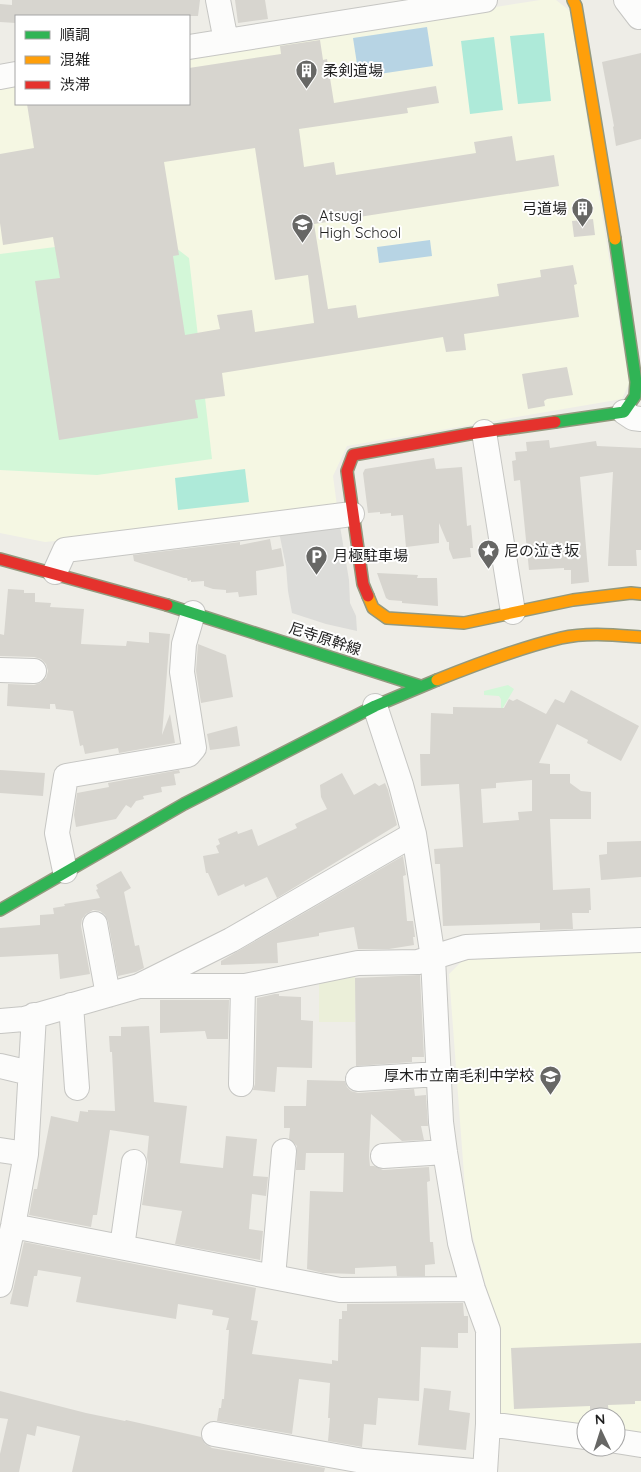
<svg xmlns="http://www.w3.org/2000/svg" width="641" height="1472" viewBox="0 0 641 1472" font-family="Quicksand,'Noto Sans JP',sans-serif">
<rect width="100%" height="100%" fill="#eeede7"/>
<!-- education -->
<path fill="#f5f7e3" d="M540,0h16l14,11 59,373 -7,15 -275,47 -14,30 5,38 -293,28 -45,-9v-452l16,-2v25h173v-49z
M641,951v488l-25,-3v-19h-30v15l-90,-12v-97l-29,-108 -18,-241 14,-14z"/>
<!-- farmland -->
<path fill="#ebefd9" d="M354,971l2,16 -1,35h-36v-42z"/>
<!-- park -->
<path fill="#d3f7d8" d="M158,234l31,24 23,201 -115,16 -97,-5v-216z
M508,685l6,4 -13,22v-12l-2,-3 -15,-1v-4z"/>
<!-- pitch -->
<path fill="#aeead9" d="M544,33l7,68 -33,3 -8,-68z
M494,37l9,73 -33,4 -9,-73z
M245,469l4,33 -71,8 -3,-32z"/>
<!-- parking -->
<path fill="#dcdcd9" d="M340,526l9,54 1,23 6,13 1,15 -31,-7 -34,-11 -4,-22 -2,-25 -7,-34z"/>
<!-- water -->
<path fill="#b7d4e4" d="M427,27l6,39 -74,11 -6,-39z
M430,240l2,16 -53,7 -2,-16z"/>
<!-- building -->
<path fill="#d7d5cf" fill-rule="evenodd" d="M12,0h188l-2,16h-182v7l-16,-1v-18l12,1z
M235,0h30l3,19 -30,4z
M320,40l3,20 4,-1 7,44 102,-17 3,17 -32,5 1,5 -109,16 5,38 30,-5 2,13 140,-22 -2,-11 38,-6 4,25 38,-6 5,31 -245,38 14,85 28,-4 2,13 141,-22 -2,-12 44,-7 -1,-7 33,-5 4,19 -3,1 5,32 -115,17 2,16 -20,2 -3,-15 -221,36 3,23 -30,4 3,18 -139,22 -24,-159 25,-3 -7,-41 -50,8 -3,-22v-69l34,-6 -7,-44h162v-36l92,-14 -1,-8zM255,148l20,132 33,-5 6,48 -59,9 -3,-22 -35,5 3,14 -35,6 -12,-79 6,-1 -15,-93z
M641,53v86l-25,7 -3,-19 1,-1 -12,-64z
M593,219l2,16 -21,2 -2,-16z
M567,367l6,28 -26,4 -3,2 1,5 -17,3 -6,-35z
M549,440l1,8 46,-7 1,5 44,2v102h-5l1,16h-29l5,-94 -33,5 9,105 -18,2v-14h-7v-2l-35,2 -9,-90 -6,1 -2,-20 4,-1 -1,-8 12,-1 -1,-9z
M434,458l2,11 26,-2 5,59 4,-1 2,23h-3l1,9 -18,2 -4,-10v-7h-2l-8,-19v20l-33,4 -3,-32 -12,1v-3l-11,1v-2l-12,1 -5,-40 2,-4z
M270,539l2,11 9,-2 3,18 -28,5 1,24 -18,2 -1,-5 -12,1v-3l-13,-1 -9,-3v-5l-13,1v-2l-3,1 -1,-3h-3l-50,-17 -1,-6 107,-13v3z
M377,573l41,2 -1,3h20l1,28 -36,-3v-2l-13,-1 -3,-2z
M8,589l16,1v3h11v9l16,1 -1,4 34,2 -3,35 45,2 1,-5 22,2v-11l21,2 -8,101 8,-21 5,29 -56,10 -1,-5 -33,6 -2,-9 -3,1 -7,-35 -17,-2 -1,-5h-5v5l-43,-3 1,-22 26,1 6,-2 6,-5 2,-7 -2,-7 -5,-5 -7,-2 -34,-1v-22l4,1z
M198,644l28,11 7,42 -32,6 -5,-32z
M571,690l68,36 -18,35 -34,-18 1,-3 -31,-16 -18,39 11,1v10h20v9l11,8 10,1v27h-41l3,71 37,-2 1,22h-2v3h-17l1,16 -33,1v-7l-97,3 -3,-62h-5l-1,-15 29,-2 -4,-63 -38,2 -1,-32h10l1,-41 22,1v-7l51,1 5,-9 4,2 4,-2 29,15 9,-15 9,4zM532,780v31l-14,1 1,8 -36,3 -2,-34 15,-1v-5z
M237,726l3,20 -30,4 -3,-16z
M0,770l45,3 -2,23 -43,-3z
M179,770l1,3 -6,1 2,11 -15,2 1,5 -19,4 1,3 -8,2 -5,7 -5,-3 -10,14 -40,8 -2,-12 3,-22 32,-6 -1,-4z
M342,773l12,22 21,-12 4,3 6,-3 3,7 9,35 -120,73 -10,-21 -22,10 -1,-3 -26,12 -10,-23h-2l-3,-17 16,-3 -3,-7 4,-2 -2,-5 19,-8 1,3 14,-5 6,17 39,-18 -2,-4 32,-15 -6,-12 -1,-12z
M641,841v36l-40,3 -2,-25 8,-1v-12z
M403,856l3,19 -3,1 4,45h6l2,16h-2l1,8 -25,4h-31l-4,-22 -35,6v3l-42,7 1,20 -57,2v-4z
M121,871l10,17 -7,4 11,54 4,-1 5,23 -8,4 -18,4 -10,-55 -3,-6 -5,-4 -7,-1 -7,4 -4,5 -1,7 9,48 -30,5 -2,-25 -58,3v-29l40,-3v-10l14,-1 -1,-6 12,-2 -1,-2 36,-6 -4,-8 2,-1 -2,-4z
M420,975l4,82h-12v5l-56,4 -1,-88z
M275,994h4v2l22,1v23l12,1 -1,47 -35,-1 -2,25 -22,-2 2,-6 2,-86z
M160,1000h69l-1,39h-21l-2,-8 -45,2z
M149,1026l5,76 33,4 -7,57 43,5 3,-32 31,3 -4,37 15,1 -2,19 -14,-2 -3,35 14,2 -3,29 -85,-16 7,-33 -40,-6 6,-41 -1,-7 2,-21 -39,-6 -13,85h-4l-2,12 -62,-12 5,-26h3l14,-73 27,6 2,-11 8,1v-2l27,1 -3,-59h-2l-1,-16h12v-9z
M307,1080l38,1 2,6 4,4 7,2 56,-4 1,7 11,-1 2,31h-7l3,14 -22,1 -31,-27 -2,42 1,10h4l9,4 46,-3 1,14 -3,1 3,60h3l2,22 -10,1v11h-28l-1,-10 -41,2v6l-32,-1 -16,-4 3,-78 33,1 1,-39h-38l-1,17h-9l1,-24 -8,-7 1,-11h-6v-22h22z
M24,1242l232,46 -5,32 7,1 -6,33 80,10v-4l6,1 1,-42h3v-8h5v-7l116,-1 1,13h4v17h-10v15l-37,-1 -2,54 -41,-3 -2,27 -12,-1 -2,23 -34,-6 2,-23h-2l2,-35 -31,-4 -7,55 -75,-13 2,-13h2l1,-9h2l5,-69h-3l3,-12 -17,-3 1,-5 -35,-6 -2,15 -100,-17 5,-25 -43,-7 -1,6h-3l-6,31 -18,-3z
M641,1343v58h-6v3l-27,1 1,12h-19v-11l-76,3 -3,-61z
M424,1388l27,3 -2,19 21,3 -4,37 -48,-5z
M0,1391l86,22 39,8 1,-1 75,17 4,7 7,4 113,20 -1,4h-252l8,-36 -43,-10 -2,10 -8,-2 -8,38h-19v-18l8,-35 -8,-1z"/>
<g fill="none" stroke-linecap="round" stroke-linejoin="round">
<defs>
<path id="street" d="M218,0l8,41
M626,0l13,17
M189,47l296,-47
M0,77l16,-3
M624,412l9,6 8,1
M484,432l29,180
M55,572l10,-22 287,-36
M0,670l34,1
M375,706l26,79 13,49 19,124 8,164 4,30 15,91 13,46 15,41v94l-3,48
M65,871l-8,-38 9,-57 122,-21 6,-7 -12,-76 2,-28 9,-31
M95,924l13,71
M139,986h106l113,-23 60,-1 48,-15 175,-7
M71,1005l6,83
M0,1021l24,-2 115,-33 92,-46 183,-106
M0,1066l30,7
M358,1079l81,-5
M241,1084l2,-98
M0,1150l26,4
M383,1156l62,-4
M13,1226l327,64 133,-1
M122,1247l12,-85
M273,1277l11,-126
M0,1285l13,-59 13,-72 8,-139
M488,1424l98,13
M214,1434l149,27 121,11
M616,1441l25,4"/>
<path id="fast" d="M555,422l69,-10 11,-16 1,-14 -21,-143
M167,605l253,81
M0,910l184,-106 191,-98 62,-26"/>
<path id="slow" d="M573,0l3,6 39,233
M368,596l5,12 14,10 77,5 109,-23 58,-7 10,1
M437,680c40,-16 82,-32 124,-42 26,-6 54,-3 80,-1"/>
<path id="jam" d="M0,559l167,46
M368,596l-5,-12 -16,-113 6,-16 116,-21 86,-12"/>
</defs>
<!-- street casing -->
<use href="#street" stroke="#c6c6c3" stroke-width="26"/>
<!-- fast casing -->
<use href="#fast" stroke="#93997e" stroke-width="14"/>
<!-- slow casing -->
<use href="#slow" stroke="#93997e" stroke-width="14"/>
<!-- jam casing -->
<use href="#jam" stroke="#93997e" stroke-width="14"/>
<!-- street -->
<use href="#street" stroke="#fcfcfb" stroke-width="24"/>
<!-- fast -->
<use href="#fast" stroke="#30b455" stroke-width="11"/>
<!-- slow -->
<use href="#slow" stroke="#ff9f0a" stroke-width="11"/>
<!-- jam -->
<use href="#jam" stroke="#e5322d" stroke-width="11"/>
</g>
<!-- icons -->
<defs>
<symbol id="building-pin" viewBox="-11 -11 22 30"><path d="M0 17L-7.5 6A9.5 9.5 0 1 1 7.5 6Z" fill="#676765" stroke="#fff"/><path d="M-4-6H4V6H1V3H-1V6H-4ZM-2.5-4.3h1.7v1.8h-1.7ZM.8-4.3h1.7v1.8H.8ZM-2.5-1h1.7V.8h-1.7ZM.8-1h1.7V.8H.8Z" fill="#fff"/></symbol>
<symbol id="school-pin" viewBox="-11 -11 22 30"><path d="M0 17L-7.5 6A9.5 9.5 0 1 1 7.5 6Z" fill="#676765" stroke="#fff"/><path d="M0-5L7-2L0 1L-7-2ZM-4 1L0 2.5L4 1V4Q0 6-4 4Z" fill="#fff"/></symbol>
<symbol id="sight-pin" viewBox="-11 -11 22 30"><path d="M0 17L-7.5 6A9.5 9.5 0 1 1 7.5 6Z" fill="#676765" stroke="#fff"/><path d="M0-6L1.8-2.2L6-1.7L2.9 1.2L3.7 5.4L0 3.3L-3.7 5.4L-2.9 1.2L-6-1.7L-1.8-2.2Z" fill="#fff"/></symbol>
<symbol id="parking-pin" viewBox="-11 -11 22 30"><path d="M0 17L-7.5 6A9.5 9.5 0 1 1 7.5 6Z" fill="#676765" stroke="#fff"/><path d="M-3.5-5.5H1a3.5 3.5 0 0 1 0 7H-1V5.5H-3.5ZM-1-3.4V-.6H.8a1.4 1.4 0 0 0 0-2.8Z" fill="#fff"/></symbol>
</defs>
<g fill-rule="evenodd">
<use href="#building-pin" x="294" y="58" width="25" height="34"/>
<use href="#building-pin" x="570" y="196" width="25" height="34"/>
<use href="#school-pin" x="290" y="212" width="25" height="34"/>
<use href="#sight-pin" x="476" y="538" width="25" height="34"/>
<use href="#parking-pin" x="304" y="544" width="25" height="34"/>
<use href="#school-pin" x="538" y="1064" width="25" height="34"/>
</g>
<g text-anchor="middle" stroke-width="4" stroke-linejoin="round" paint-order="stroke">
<!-- poi labels -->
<g font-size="15" fill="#1f1f1f" stroke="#fff" text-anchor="start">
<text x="323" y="76">柔剣道場</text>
<text x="567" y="214" text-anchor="end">弓道場</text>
<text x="319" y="221">Atsugi<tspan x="319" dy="17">High School</tspan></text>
<text x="504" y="556">尼の泣き坂</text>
<text x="333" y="561">月極駐車場</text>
<text x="534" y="1081" text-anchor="end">厚木市立南毛利中学校</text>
</g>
<!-- street labels -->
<g font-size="15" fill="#1f1f1f" stroke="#fff">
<text transform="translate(325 639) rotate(18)" y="5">尼寺原幹線</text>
</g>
</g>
<!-- legend -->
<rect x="15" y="15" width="175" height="90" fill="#ffffff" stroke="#a5a5a5"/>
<rect x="25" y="31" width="25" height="8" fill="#30b455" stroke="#a5a5a5"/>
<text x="60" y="40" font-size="15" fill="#1f1f1f">順調</text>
<rect x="25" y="56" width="25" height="8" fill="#ff9f0a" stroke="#a5a5a5"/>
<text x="60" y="65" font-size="15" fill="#1f1f1f">混雑</text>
<rect x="25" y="81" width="25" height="8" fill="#e5322d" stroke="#a5a5a5"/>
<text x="60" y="90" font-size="15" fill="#1f1f1f">渋滞</text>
<!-- north arrow -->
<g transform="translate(601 1432) rotate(356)"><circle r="24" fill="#ffffff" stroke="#a5a5a5"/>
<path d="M0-4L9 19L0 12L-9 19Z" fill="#676765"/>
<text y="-8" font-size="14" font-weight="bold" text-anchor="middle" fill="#1f1f1f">N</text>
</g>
</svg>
